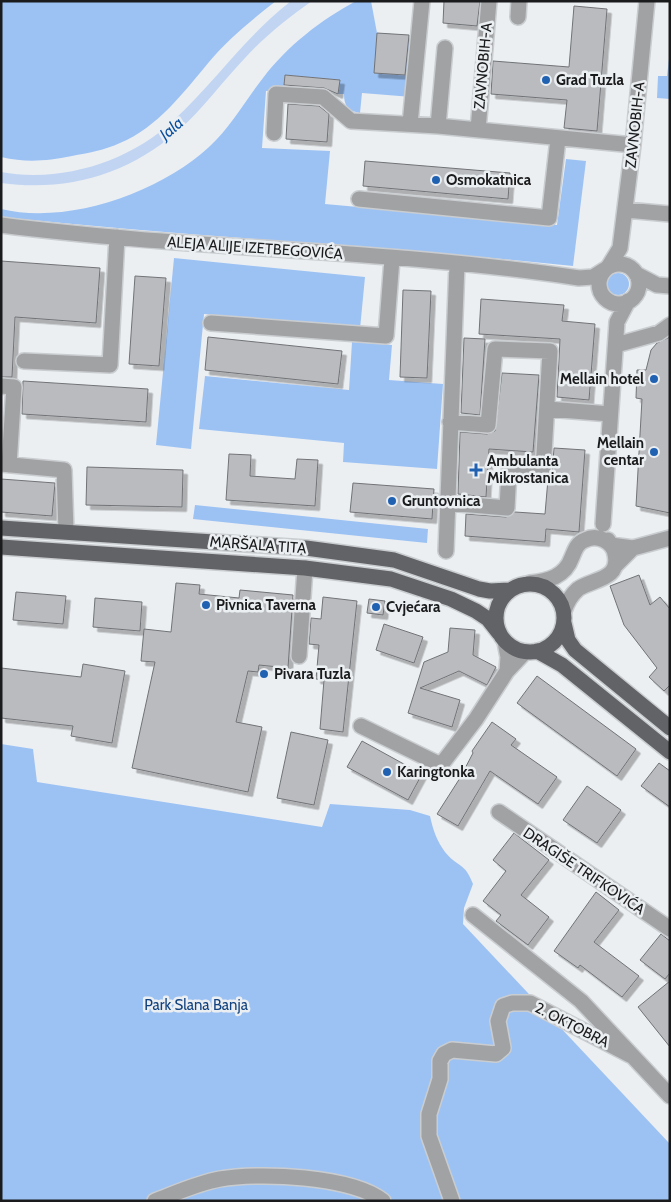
<svg xmlns="http://www.w3.org/2000/svg" width="671" height="1202" viewBox="0 0 671 1202" font-family="Cabin,sans-serif">
<defs>
<filter id="shadow"><feDropShadow dx="4.5" dy="4.5" stdDeviation="0" flood-color="#0004"/></filter>
</defs>
<rect width="100%" height="100%" fill="#eceff2"/>
<!-- green -->
<path fill="#9cc2f4" d="M1,1h275c-23,18 -48,38 -67,61 -25,30 -52,66 -89,81 -15,7 -32,10 -48,13 -26,5 -45,7 -71,1z
M356,1h15l6,32 42,3 -7,61 -50,-4 -2,20c-12,-2 -16,-7 -16,-19h-6l1,-14 -54,-5 -1,15 -18,1 -4,57 68,3 -5,53 232,21 9,-66 20,2 -13,105c-190,-20 -381,-29 -572,-49v-8c67,16 158,-16 208,-62 22,-20 36,-46 54,-69 24,-32 58,-58 93,-77z
M670,51v48l-13,-1 1,-22h9z
M174,258l191,19 -5,52 -156,-15 -13,135 -35,-4z
M607 284a11 11 0 1 1 22 0a11 11 0 1 1-22 0Z
M352,342l40,3 -3,35 54,4 -6,85 -94,-7 1,-19 -145,-14 6,-53 144,14z
M195,505l233,24 -1,14 -234,-24z
M1,744l32,5 4,33 285,45 8,-23 80,6 20,6c3,14 7,25 15,36 12,15 20,10 28,32l-9,24 -1,16 207,220v57h-669z"/>
<!-- water -->
<path fill="#c1d5f2" d="M291,1h21c-24,17 -47,35 -67,57 -23,24 -42,51 -67,73 -51,44 -111,61 -177,52v-11c61,11 128,-10 173,-52 41,-38 72,-84 117,-119z"/>
<!-- building -->
<path fill="#b9bbbf" stroke="#717377" filter="url(#shadow)" d="M444,1h36l-3,25 -34,-3z
M574,6l33,3 -10,122 -33,-3 3,-28 -76,-6 2,-33 76,6z
M377,33l32,2 -4,40 -31,-2z
M285,75l55,5 -2,14 -14,-6 -40,-3z
M288,104l31,2 10,8 -2,28 -41,-3z
M365,161l145,12 -2,26 -145,-13z
M1,261l99,7 -4,55 -81,-6 -3,60h-11z
M135,276l31,2 -7,88 -30,-2z
M403,290l28,1 -4,87 -27,-1z
M481,299l83,6 -2,16 33,3 -6,76 -32,-3 3,-58 -81,-5z
M208,337l134,14 -4,33 -133,-14z
M670,337v176l-34,-7 6,-107 -6,-1 1,-28h9l5,-20 6,-7z
M464,338l21,1 -5,76 -19,-2z
M502,373l37,2 -6,77 -44,-3 -3,48 -28,-3 2,-62 27,2 8,-3z
M23,381l125,8 -2,33 -124,-8z
M554,448l31,2 -6,82 -33,-3 -1,13 -80,-6 1,-22 40,3 9,-5 30,2 3,-35 4,-7z
M229,454l22,1 -1,21 45,3 2,-20 21,1 -3,46 -89,-6z
M87,467l96,3 -1,37 -96,-2z
M1,479l54,4 -3,33 -51,-4z
M353,483l81,6 -2,30 -82,-7z
M639,575l11,30 10,-8 10,12v76l-6,6 -15,-14 8,-9 -33,-43 -14,-39z
M176,583l24,2 -1,9 40,4 1,-8 53,5 -5,73 -29,-3 -1,7 -10,-1 -12,51 26,5 -14,65 -116,-24 23,-106 -14,-1 3,-32 27,3z
M16,592l50,4 -3,28 -50,-4z
M323,597l34,4 -14,131 -23,-3 4,-49 -8,-1 3,-34 -10,-1 2,-26 10,1z
M95,598l47,4 -2,29 -47,-4z
M369,599l16,2 -2,14 -16,-2z
M384,624l39,13 -9,26 -38,-13z
M450,628l25,2 -2,25 23,12 -9,18 -28,-14 -39,17 40,12 -8,27 -44,-14 16,-51 24,-10z
M83,664l42,7 -13,72 -41,-7 2,-10 -72,-8v-50l80,9z
M537,676l99,73 -19,27 -100,-73z
M492,722l24,17 -5,6 46,32 -19,27 -48,-33 -32,55 -21,-12 23,-36 13,-25 -1,-2z
M291,732l37,8 -14,65 -37,-7z
M362,741l60,33 -14,26 -61,-33z
M659,763l11,8v36l-29,-21z
M587,786l34,24 -24,33 -34,-23z
M514,833l35,27 -28,35 28,22 -21,28 -32,-24 5,-6 -18,-14 23,-30 -13,-11z
M596,892l23,18 -25,32 45,34 -17,21 -42,-32 -2,3 -24,-17z
M661,934l9,7v32l-5,6 -25,-19z
M670,981v66l-32,-40z"/>
<g fill="none" stroke-linecap="round" stroke-linejoin="round">
<defs>
<path id="minor" d="M518,17l1,-16
M445,48l-7,78 195,19
M410,124l12,-123
M478,130l11,-129
M274,133l2,-39 47,3 28,24 87,5
M359,199l190,19 9,-79
M626,210l44,4
M1,225c192,25 387,24 578,53l14,-1 11,-7
M599 284a20 20 0 1 1 40 0a20 20 0 1 1-40 0Z
M609,266l11,-18 13,-103 14,-144
M636,274l21,11 13,1
M211,323l175,13 6,-77
M616,345l43,-12 11,-8
M24,361l86,4 7,-128
M1,386l13,1 -5,78
M548,409l62,5
M1,464l63,6 2,61
M447,503l60,5 2,-38 34,1 7,-120 -55,-2 -7,76 -38,-3
M603,524l14,-202 11,-21
M608,540l3,5 22,3 -18,18
M633,548l37,-10
M446,551l11,-287
M530,583c18,-2 35,-6 42,-26 3,-7 5,-14 13,-17 6,-3 13,-3 19,0 6,3 10,8 11,14 6,26 -23,25 -37,35 -8,7 -11,13 -14,22
M505,642l3,15 -1,14 18,-19
M299,656l6,-88
M361,726l80,39 35,-46 31,-48
M499,812l171,117
M473,915l108,86 89,95
M155,1201c21,-8 43,-18 65,-22 40,-7 131,-3 163,22
M452,1201l-23,-65v-22l11,-35v-18l4,-7 8,-4 44,4 7,-6 -5,-27 5,-15 9,-3h18l100,52"/>
<path id="major" d="M1,528l305,20 88,12 85,29 11,2 19,-1
M1,547l304,21 86,11 60,20 25,12 12,8 11,14
M496 618a34 34 0 1 1 68 0a34 34 0 1 1-68 0Z
M564,623l4,17 7,10 95,78
M537,651l25,14 108,87"/>
</defs>
<!-- minor casing -->
<use href="#minor" stroke="#cacdd0" stroke-width="18"/>
<!-- major casing -->
<use href="#major" stroke="#cacdd0" stroke-width="18"/>
<!-- minor -->
<use href="#minor" stroke="#a1a2a4" stroke-width="15"/>
<!-- major -->
<use href="#major" stroke="#626366" stroke-width="15"/>
</g>
<!-- markers -->
<g fill="#2161b2" stroke="#eceff2" stroke-width="2">
<circle cx="546" cy="80" r="5"/>
<circle cx="436" cy="180" r="5"/>
<circle cx="654" cy="379" r="5"/>
<circle cx="654" cy="452" r="5"/>
<path d="M473.5 462.5h5v5h5v5h-5v5h-5v-5h-5v-5h5z"/>
<circle cx="392" cy="501" r="5"/>
<circle cx="206" cy="605" r="5"/>
<circle cx="376" cy="607" r="5"/>
<circle cx="264" cy="674" r="5"/>
<circle cx="387" cy="772" r="5"/>
</g>
<g text-anchor="middle" stroke-width="5" stroke-linejoin="round" paint-order="stroke">
<!-- street labels -->
<g font-size="15" fill="#1a1b1c" stroke="#eceff2">
<text transform="translate(483 66) rotate(-85)" y="5">ZAVNOBIH-A</text>
<text transform="translate(635 125) rotate(-84)" y="5">ZAVNOBIH-A</text>
<text transform="translate(255 248) rotate(4)" y="5">ALEJA ALIJE IZETBEGOVIĆA</text>
<text transform="translate(258 545) rotate(4)" y="5">MARŠALA TITA</text>
<text transform="translate(584 871) rotate(34)" y="5">DRAGIŠE TRIFKOVIĆA</text>
<text transform="translate(572 1025) rotate(27)" y="5">2. OKTOBRA</text>
</g>
<!-- poi labels -->
<g font-size="15" font-weight="bold" fill="#1a1b1c" stroke="#eceff2" text-anchor="start">
<text x="556" y="85">Grad Tuzla</text>
<text x="446" y="185">Osmokatnica</text>
<text x="644" y="384" text-anchor="end">Mellain hotel</text>
<text x="644" y="448" text-anchor="end">Mellain<tspan x="644" dy="17">centar</tspan></text>
<text x="487" y="466">Ambulanta<tspan x="487" dy="17">Mikrostanica</tspan></text>
<text x="402" y="506">Gruntovnica</text>
<text x="216" y="610">Pivnica Taverna</text>
<text x="386" y="612">Cvjećara</text>
<text x="274" y="679">Pivara Tuzla</text>
<text x="397" y="777">Karingtonka</text>
</g>
<!-- park labels -->
<g font-size="15" fill="#11427f" stroke="#eceff2">
<text x="196" y="1010">Park Slana Banja</text>
</g>
<!-- water labels -->
<g font-size="16" font-style="italic" fill="#094f9e" stroke="#eceff2">
<text transform="translate(171 128) rotate(-40)" y="6">Jala</text>
</g>
</g>
<!-- border -->
<rect width="671" height="1202" fill="none" stroke="#1a1b1c" stroke-width="5"/>
</svg>
